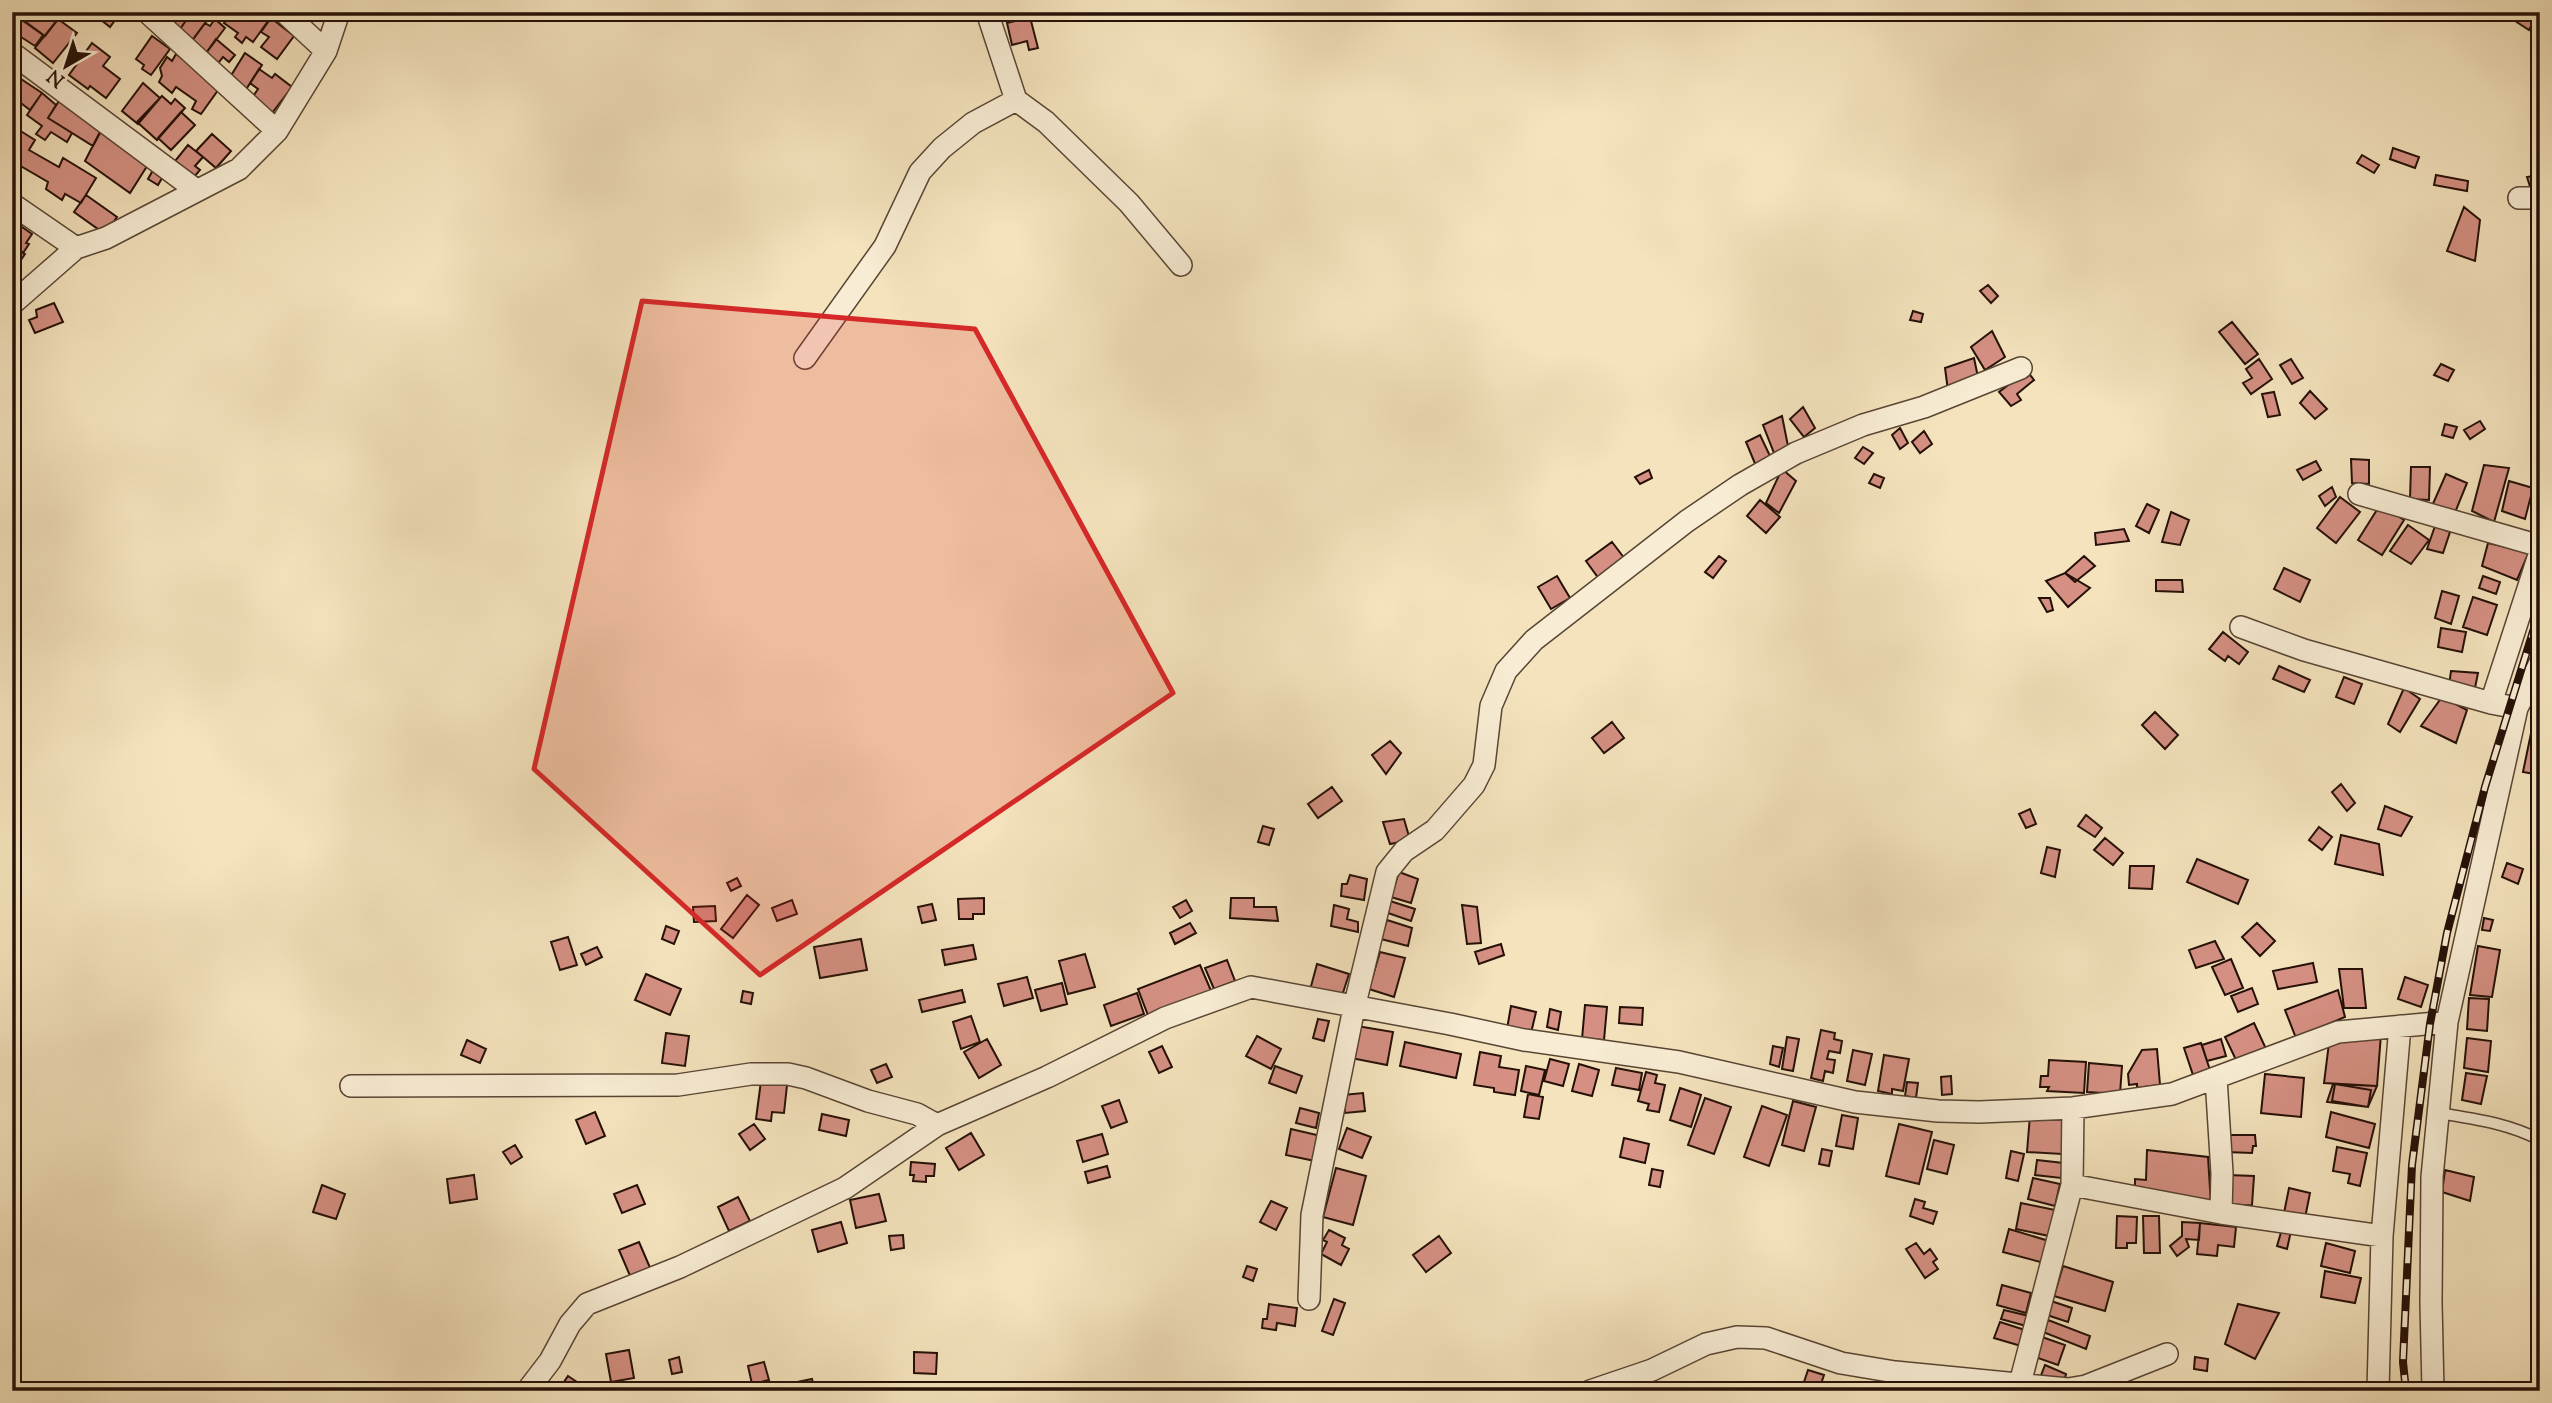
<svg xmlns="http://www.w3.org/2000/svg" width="2552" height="1403" viewBox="0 0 2552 1403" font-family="'Sorts Mill Goudy',serif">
<rect width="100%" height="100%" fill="#f4e3bd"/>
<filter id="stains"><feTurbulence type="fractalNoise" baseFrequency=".00286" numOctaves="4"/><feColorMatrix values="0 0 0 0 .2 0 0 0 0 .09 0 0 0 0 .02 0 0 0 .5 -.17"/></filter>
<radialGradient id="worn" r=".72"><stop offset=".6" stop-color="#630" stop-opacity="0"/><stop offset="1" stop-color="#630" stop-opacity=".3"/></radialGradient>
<!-- building -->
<path fill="#d59083" stroke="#251007" stroke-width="2" d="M12,12h31l13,10 -11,14z
M43,12h19l-6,10z
M91,12h30l-11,15z
M171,12h21l-12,17 -13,-12z
M192,12h16l3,3 -20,27 -13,-10z
M233,12h38l2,2 -20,28 -7,-5 -4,6 -7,-6 3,-4 -14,-10z
M2512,12h16l8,5 -7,13 -20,-13z
M12,13l31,22 -8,11 -14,-9 -4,6 -5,-4z
M1030,17l8,31 -9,2 -2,-9 -15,4 -5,-22z
M271,18l23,18 -17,23 -16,-12 8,-10 -8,-5z
M58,19l19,14 -24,30 -18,-15z
M215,19l10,9 -21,28 -13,-14 14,-19 5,3z
M152,36l18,13 -19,26 -9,-6 2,-4 -8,-6z
M216,39l19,16 -6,7 -6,-5 -7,9 -12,-10z
M92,43l18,14 -7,9 17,13 -14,19 -16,-12 -2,3 -19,-14z
M245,53l17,12 -19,29 -16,-12z
M176,54l45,32 -20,28 -9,-5 4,-8 -20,-14 -4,6 -13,-11 3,-6 -2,-8 7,-11 5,4z
M259,69l13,9 3,-4 17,13 -23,30 -17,-19 6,-9 -8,-6z
M12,73l30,20 -12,17 -13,-10 -5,5z
M143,83l17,15 -22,26 -16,-13z
M42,93l14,12 -8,13 24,15 -5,9 -16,-10 -6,8 -9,-6 6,-8 -15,-11z
M162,96l9,8 4,-5 10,9 -28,32 -20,-18z
M59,101l43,28 -9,17 -45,-28z
M181,112l14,13 -24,25 -13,-12z
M103,126l46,37 -19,30 -45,-32z
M19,130l16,10 -6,10 30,17 4,-9 33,20 -15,25 -16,-9 -3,6 -16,-11 2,-7 -36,-21v-19z
M212,134l19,17 -15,17 -20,-17z
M188,145l15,12 -8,9 5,4 -6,7 -19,-16z
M2393,148l26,9 -4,11 -25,-9z
M2362,155l17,10 -5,8 -17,-10z
M156,165l10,6 -8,14 -10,-6z
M2436,175l32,6 -1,10 -33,-6z
M2540,175v20l-7,1 -6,-19z
M86,195l31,22 -12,17 -31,-22z
M2464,207l16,13 -5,41 -28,-10z
M12,220l20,14 -6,9 3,1 -6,9 -11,-8z
M12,245l13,9 -13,19z
M1988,285l10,11 -7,7 -11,-12z
M54,303l9,19 -28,11 -6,-13 8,-3 -1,-7z
M1913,311l10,3 -2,8 -11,-2z
M2232,322l26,32 -13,10 -26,-32z
M1992,331l13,26 -20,13 -14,-23z
M1974,358l5,24 -31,9 -3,-23z
M2259,359l13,20 -21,15 -8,-11 9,-5 -6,-9z
M2291,359l12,19 -11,6 -12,-19z
M2441,364l13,6 -6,11 -14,-6z
M2027,371l7,9 -17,14 4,6 -10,6 -12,-14z
M2310,391l17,18 -12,10 -15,-16z
M2274,392l6,23 -12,2 -6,-23z
M1803,407l12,21 -11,9 -14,-18z
M1782,416l7,35 -13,7 -13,-33z
M2480,421l5,8 -15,10 -6,-9z
M2445,424l12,3 -4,11 -11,-3z
M1900,428l8,15 -8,6 -8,-14z
M1924,431l8,13 -12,9 -8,-11z
M1760,435l11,23 -15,8 -10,-24z
M1863,447l10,6 -9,11 -9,-6z
M2351,459l18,1v24l-17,-1z
M2316,461l5,9 -18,10 -6,-10z
M2484,465l25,3 -15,54 -22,-11z
M2411,467h19l-1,33 -19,-1z
M1782,469l14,12 -17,32 -13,-10z
M1649,470l3,8 -12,6 -5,-7z
M1874,474l10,4 -4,10 -11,-5z
M2446,474l21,9 -13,32 -22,-9z
M2509,481l24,7 -8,31 -23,-8z
M2332,487l4,10 -11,9 -6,-10z
M2340,497l20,15 -24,31 -19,-15z
M1760,500l20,17 -14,16 -19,-17z
M2147,504l12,6 -10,23 -13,-7z
M2380,505l24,15 -22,35 -24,-15z
M2171,512l18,8 -9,25 -18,-3z
M2408,525l21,15 -18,24 -21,-13z
M2435,526l15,6 -7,21 -16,-4z
M2124,529l5,12 -33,4 -1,-12z
M1612,542l16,21 -26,20 -16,-22z
M2488,543l41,9 -12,28 -35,-14z
M1719,556l7,5 -13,17 -8,-6z
M2084,556l11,10 -20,16 -10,-9z
M2284,568l26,12 -10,22 -26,-13z
M2065,573l25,15 -22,19 -22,-26z
M1557,576l13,22 -19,11 -13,-22z
M2483,576l17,6 -4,12 -17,-6z
M2156,580h26l1,12 -27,-1z
M2442,591l17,5 -8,28 -16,-6z
M2473,597l24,8 -10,30 -24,-8z
M2039,598h11l3,12 -6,2z
M2441,628l25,4 -4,20 -24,-5z
M2223,632l25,20 -9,12 -11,-8 -3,5 -16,-12z
M2279,666l31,14 -6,12 -31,-13z
M2451,671l27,2 -3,15 -26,-3z
M2344,677l18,7 -8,20 -18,-7z
M2404,688l16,11 -20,33 -12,-8z
M2442,697l25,13 -11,33 -35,-17z
M2155,712l23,23 -13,14 -23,-24z
M2535,714h5v61l-17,-3z
M1612,722l12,16 -20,15 -12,-15z
M1390,741l11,12 -15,21 -14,-19z
M2341,784l14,19 -8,8 -15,-19z
M1332,787l10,14 -24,17 -10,-14z
M2385,806l27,11 -11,19 -23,-7z
M2030,809l6,15 -10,4 -7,-14z
M2086,815l16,13 -7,9 -17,-11z
M1404,819l6,21 -20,4 -7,-22z
M1263,826l11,3 -5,16 -11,-3z
M2319,827l13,10 -10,13 -13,-10z
M2341,835l38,9 4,31 -48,-11z
M2105,838l18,15 -10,12 -19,-15z
M2047,847l13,3 -5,27 -14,-4z
M2197,859l51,21 -10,24 -51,-22z
M2507,863l16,6 -5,15 -16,-7z
M2130,866h24l-2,23 -23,-1z
M1399,872l19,7 -7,24 -20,-6z
M1350,875l17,4 -3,21 -23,-4 1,-12h5z
M737,878l4,8 -10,5 -4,-8z
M747,895l12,10 -26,33 -12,-9z
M984,898v16h-11v5h-14l-1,-20z
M1231,898h23v9h22l2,14 -48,-3z
M792,900l5,14 -20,7 -5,-13z
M1186,900l6,11 -12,7 -7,-11z
M1390,901l25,8 -4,12 -23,-8z
M932,904l4,16 -14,3 -4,-16z
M1334,905l15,4 -2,10 11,3v10l-27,-6z
M1462,905l15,2 4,36 -14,1z
M715,906l1,15 -22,1 -1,-15z
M2484,918l9,2 -3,11 -8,-1z
M1387,920l25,8 -4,18 -27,-7z
M1190,923l6,10 -21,11 -5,-11z
M2257,923l18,18 -15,15 -18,-19z
M666,926l13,5 -5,13 -12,-5z
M568,937l9,28 -17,5 -9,-28z
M861,939l6,31 -47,8 -6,-31z
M2215,941l9,18 -28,9 -7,-18z
M1501,944l3,11 -25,9 -4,-12z
M973,945l3,14 -31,6 -3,-15z
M2478,946l22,4 -8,47 -22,-2z
M597,947l5,10 -16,8 -5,-11z
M1380,952l25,6 -11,39 -25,-8z
M1085,954l10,33 -27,7 -9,-33z
M2231,959l12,29 -18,7 -13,-28z
M1227,960l8,21 -21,8 -9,-21z
M2313,963l4,19 -39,7 -5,-18z
M1317,964l32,10 -8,25 -31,-9z
M1200,965l12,28 -63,25 -11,-29z
M2339,969h23l4,39h-22z
M646,974l35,15 -11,26 -35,-15z
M1027,977l6,21 -29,8 -6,-22z
M2405,977l23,8 -7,22 -23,-8z
M1062,983l5,21 -26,7 -6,-21z
M2252,988l6,16 -20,8 -7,-16z
M962,990l3,12 -43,10 -3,-12z
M2338,990l7,27 -49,21 -11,-28z
M743,991l10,2 -2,11 -10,-2z
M1137,993l7,21 -33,12 -7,-21z
M2469,998l20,1 -2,32 -20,-2z
M1585,1005l22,2 -3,33 -22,-1z
M1511,1006l25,6 -5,21 -24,-4z
M1620,1007l23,1 -1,17 -23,-2z
M1550,1009l11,3 -3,18 -11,-3z
M971,1016l9,26 -19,7 -8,-27z
M1318,1019l11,2 -5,20 -11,-3z
M2254,1023l13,28 -29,13 -13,-27z
M1357,1026l36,6 -6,33 -36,-7z
M1821,1030l14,3 -1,6 8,2 -2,12 -11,-2 -2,8 8,1 -2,13 -8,-2 -2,10 -12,-3z
M666,1033l23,3 -4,30 -23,-3z
M2381,1034l-4,52 -53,-3 5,-40z
M1257,1036l24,13 -10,20 -25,-13z
M1787,1037l12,2 -6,32 -11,-2z
M2467,1038l24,3 -3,31 -24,-4z
M987,1039l14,26 -22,13 -15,-26z
M2221,1039l5,17 -19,5 -5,-16z
M467,1040l19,9 -6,14 -19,-8z
M1405,1042l56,12 -5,24 -56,-12z
M2201,1043l9,27 -17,5 -9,-27z
M1162,1046l10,21 -13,6 -10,-21z
M1773,1046l10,2 -4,19 -9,-3z
M2157,1049l3,36 -23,3v-4l-8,1 -1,-11 14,-24z
M1853,1050l19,4 -7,31 -18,-4z
M1480,1052l21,4 -2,11 20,3 -4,25 -21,-3v-4l-20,-3z
M1884,1055l25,4 -6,32 -11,-2v5l-14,-3z
M1550,1059l19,5 -6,22 -19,-5z
M2049,1060l37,2 -2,31 -37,-2 2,-4h-9l1,-11h7z
M2089,1063l33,3 -2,28 -33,-2z
M886,1064l6,13 -15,6 -6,-13z
M1579,1064l20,6 -7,26 -20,-5z
M1275,1066l27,10 -6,17 -27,-10z
M1526,1066l19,4 -6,25 -18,-4z
M1616,1068l26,5 -3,17 -27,-5z
M1646,1072l11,3 -2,8 10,2 -6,27 -12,-2 2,-6 -11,-3z
M2466,1073l21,3 -6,28 -19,-4z
M2265,1074l39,4 -3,39 -40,-4z
M1951,1076l1,18 -10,1 -1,-18z
M761,1081l26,4 -3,28 -12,-1 -1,9 -15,-2z
M1907,1082l11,1 -2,15 -11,-2z
M2333,1084l44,2 -9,21 -41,-5z
M2335,1084l36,6 -3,17 -36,-6z
M1680,1088l21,7 -10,32 -21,-7z
M1363,1093l2,18 -20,2 -2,-18z
M1528,1094l15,3 -4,22 -15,-2z
M1705,1098l26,9 -17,47 -26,-9z
M1119,1100l8,22 -16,6 -9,-22z
M1793,1101l23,6 -12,44 -22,-6z
M1762,1106l25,9 -18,51 -25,-9z
M1300,1108l19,5 -3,15 -20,-5z
M595,1112l10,24 -19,8 -10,-24z
M2331,1112l44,12 -6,24 -43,-11z
M822,1114l27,6 -3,16 -27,-6z
M1842,1115l16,3 -5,31 -17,-3z
M2030,1115l35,3 -3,36 -35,-2z
M754,1124l11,15 -15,11 -11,-16z
M1899,1124l33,8 -13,52 -33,-8z
M1347,1128l24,9 -9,21 -23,-9z
M1291,1129l30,7 -6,25 -29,-6z
M971,1133l13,22 -25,15 -13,-22z
M1102,1134l6,20 -25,8 -6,-21z
M2225,1135h30l1,11h-3l-1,7 -26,-1z
M1624,1138l25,6 -4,19 -25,-6z
M1934,1140l20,5 -7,29 -20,-5z
M515,1145l7,12 -11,7 -8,-12z
M2337,1147l30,6 -7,33 -12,-3 2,-9 -17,-3z
M1822,1149l10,2 -3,15 -10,-2z
M2147,1150l61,7 3,48 -76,-10v-16l11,1z
M2011,1151l13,3 -6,27 -12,-3z
M2037,1160l26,3 -2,15 -26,-3z
M911,1162l24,2 -1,12h-8v6l-13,-1 1,-6h-4z
M1107,1166l3,11 -22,6 -3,-11z
M1336,1168l30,8 -13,49 -30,-8z
M1652,1169l11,2 -3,16 -11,-2z
M2445,1170l29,7 -4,24 -28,-9z
M474,1175l3,24 -27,4 -3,-24z
M2228,1175l26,1 -2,29 -24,1z
M2033,1178l27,6 -5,22 -27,-7z
M322,1185l23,9 -9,25 -23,-7z
M637,1185l8,19 -23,9 -8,-19z
M2289,1188l21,5 -5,25 -21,-5z
M879,1194l7,27 -30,7 -6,-28z
M738,1197l12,24 -21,10 -11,-24z
M1915,1199l10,3 -2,6 14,4 -4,12 -23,-8z
M1271,1201l16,7 -11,22 -16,-8z
M2021,1203l34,7 -6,26 -33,-7z
M2117,1216l20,1 -1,26h-9v5h-11z
M2143,1216h16l1,37h-16z
M841,1222l6,21 -29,9 -6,-22z
M2182,1222l18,1 -1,17 -13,-1 3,8 -12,9 -7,-10 12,-10z
M2200,1223l36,4 -2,20 -16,-2 -1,11 -20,-2z
M2009,1229l40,12 -5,22 -41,-11z
M2282,1229l9,2 -4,18 -10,-3z
M1329,1230l16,8 -3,7 7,4 -8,16 -20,-11 6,-12 -4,-2z
M903,1235l1,13 -13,2 -2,-14z
M1439,1236l12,17 -25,19 -13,-17z
M639,1242l12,28 -20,8 -12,-28z
M1916,1243l8,11 6,-5 7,10 -4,3 5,7 -13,9 -19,-29z
M2326,1243l29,8 -5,22 -29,-7z
M1247,1266l10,3 -4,12 -10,-4z
M2063,1266l50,16 -8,29 -51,-15z
M2325,1271l36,7 -6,25 -34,-6z
M2002,1285l29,8 -5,20 -29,-8z
M1334,1299l11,4 -12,32 -11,-4z
M2051,1301l21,7 -4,14 -21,-7z
M1269,1304l28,4 -2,18 -18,-3 -1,7 -14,-2 1,-9h4z
M2238,1304l41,9 -24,46 -30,-15z
M2004,1310l25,6 -3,10 -25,-7z
M2048,1320l42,16 -4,13 -43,-17z
M2000,1322l25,8 -4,16 -27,-8z
M2042,1337l23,8 -7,20 -23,-8z
M629,1350l5,28 -23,4 -5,-28z
M914,1352l23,1 -1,21 -22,-1z
M679,1357l3,15 -10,2 -3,-14z
M2195,1357l13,2 -1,12 -13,-2z
M764,1362l5,18 -17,4 -4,-18z
M2045,1365l21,9 -3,13 -23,-9z
M1808,1370l16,5 -4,12 -16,-5z
M568,1376l15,10 -3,5h-22z
M812,1379l3,12h-16l-2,-9z"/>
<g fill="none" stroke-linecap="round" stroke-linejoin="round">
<defs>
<path id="service" d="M2439,1113c35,6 69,10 101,27"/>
<path id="minor" d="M147,12l130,119
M284,12l42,39
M987,12l29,88 30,22 83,81 52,62
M12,53l184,137
M2519,198h21
M12,204l64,44
M12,304l64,-56 30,-10 133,-69 38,-38 49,-80 13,-39
M805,358l80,-112 35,-74 22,-24 31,-25 43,-23
M2359,494l181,52
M2241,627l63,23 187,53 26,5
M2491,703l49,-151
M2447,1022l70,-314 23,-45
M2216,1078l6,95 -1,40
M351,1086l327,-1 73,-11h37l18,4 62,23 49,13 20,11
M2072,1185l149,28 161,23
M1309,1299l3,-84 42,-207 33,-136 17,-21 31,-21 39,-45 10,-20 7,-59 15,-35 28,-31 153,-119 53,-36 56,-32 67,-28 61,-18 97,-39
M527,1391l23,-30 20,-37 17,-20 93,-37 165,-79 92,-63 110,-48 118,-59 86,-31 199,37 74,16 155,22 176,40 83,9 41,1 94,-4 99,-14 166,-62 109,-10 -15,155 -1,126 2,88
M1590,1391l62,-21 54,-26 31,-7 29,1 75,25 54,9 173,17 18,-3 81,-32
M2018,1391l54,-206 1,-77
M2378,1391l4,-155 18,-210"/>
</defs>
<!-- service casing -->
<use href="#service" stroke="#594534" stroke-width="13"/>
<!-- minor casing -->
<use href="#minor" stroke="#594534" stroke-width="24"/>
<!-- service -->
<use href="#service" stroke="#f8edd4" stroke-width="10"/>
<!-- minor -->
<use href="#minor" stroke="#f8edd4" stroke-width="21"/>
<defs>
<path id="rail" d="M2406,1391l-3,-29 9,-197 18,-141 17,-91 38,-146 55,-178"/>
</defs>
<!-- rail casing -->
<use href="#rail" stroke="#251007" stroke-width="8"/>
<!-- rail -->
<use href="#rail" stroke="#f8edd4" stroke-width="5" stroke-dasharray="16" stroke-linecap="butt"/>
</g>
<!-- marked area -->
<path fill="#d62828" fill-opacity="0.2" stroke="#d62828" stroke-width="5" stroke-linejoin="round" d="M642,301l333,28 198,364 -413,282 -226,-206z"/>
<!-- margin -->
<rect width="2552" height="1403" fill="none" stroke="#f4e3bd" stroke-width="42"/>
<rect x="14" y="14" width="2524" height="1375" fill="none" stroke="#251007" stroke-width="3.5"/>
<rect x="21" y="21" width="2510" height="1361" fill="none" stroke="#251007" stroke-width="2"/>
<!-- north arrow -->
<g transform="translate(66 66) rotate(219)" stroke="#f8edd4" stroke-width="5" paint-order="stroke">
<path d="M0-5L12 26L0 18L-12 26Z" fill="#251007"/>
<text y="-10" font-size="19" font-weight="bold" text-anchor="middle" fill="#251007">N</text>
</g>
<rect width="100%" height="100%" filter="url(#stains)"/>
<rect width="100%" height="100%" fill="url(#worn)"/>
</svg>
